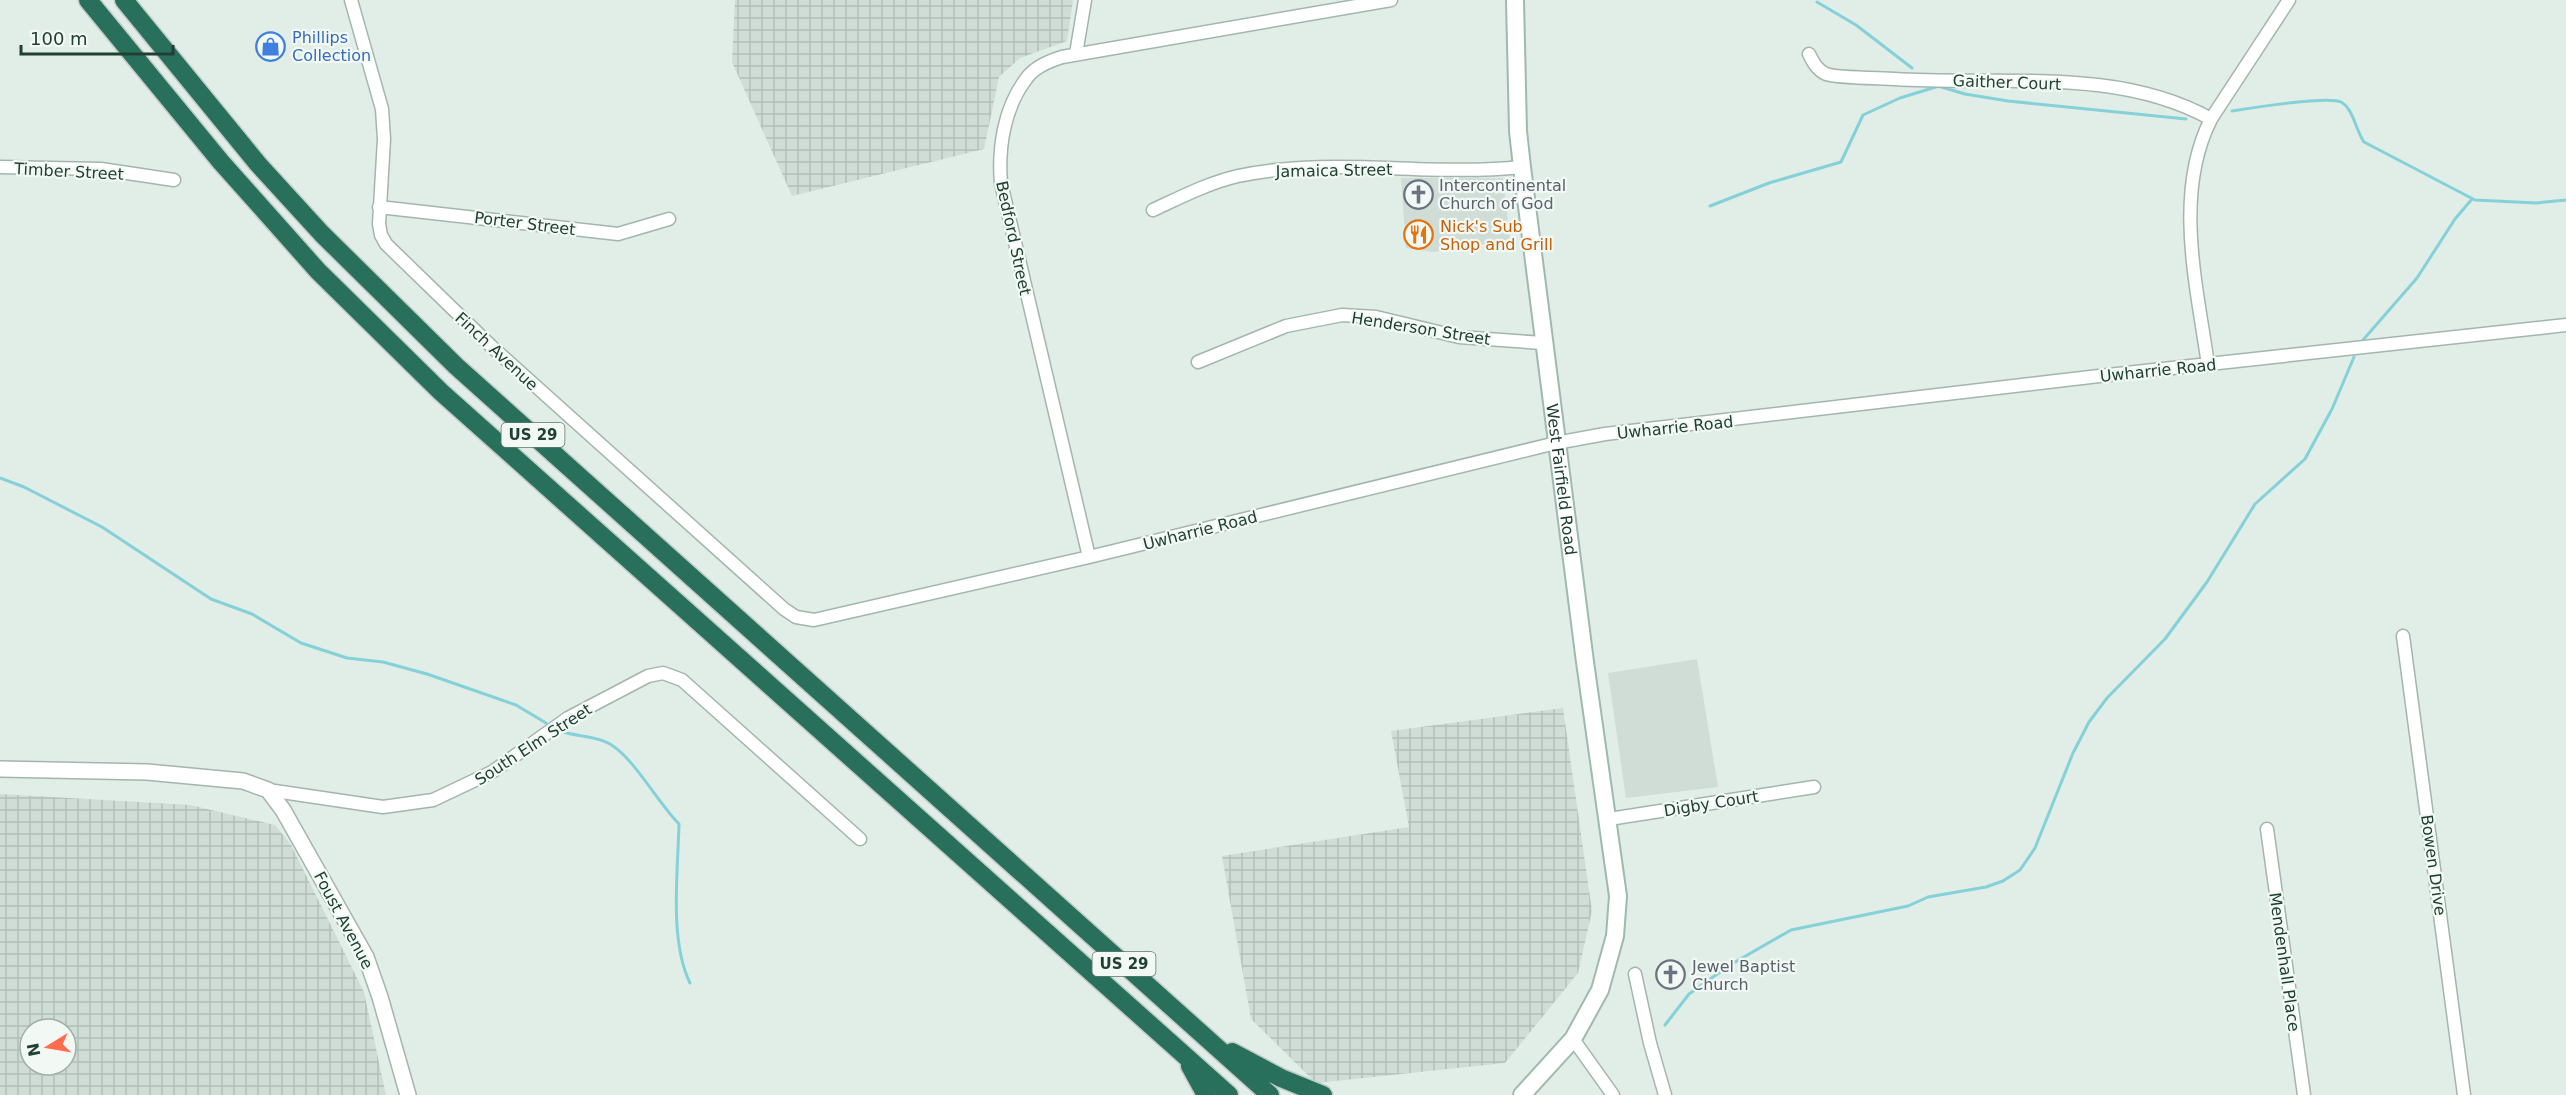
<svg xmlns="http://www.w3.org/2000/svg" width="2566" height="1095" viewBox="0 0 2566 1095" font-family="'DejaVu Sans',sans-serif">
<defs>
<pattern id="industrial-grid" width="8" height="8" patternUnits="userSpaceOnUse" patternTransform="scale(1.5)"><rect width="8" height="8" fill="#cfddd6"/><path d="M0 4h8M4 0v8" fill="none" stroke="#b1bfb8"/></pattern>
</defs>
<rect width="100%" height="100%" fill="#e1ede7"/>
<!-- built -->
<path fill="#cfddd6" d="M1401,178h102l7,62 -77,12 -27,-4z
M1697,659l21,128 -92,11 -18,-125z"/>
<!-- industrial -->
<path fill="url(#industrial-grid)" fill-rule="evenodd" d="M735,0h338l-6,41 -47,17 -21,19 -15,72 -192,47 -60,-134z
M1563,708l29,203 -14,62 -73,90 -189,20 -65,-64 -29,-163 187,-29 -18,-96z
M0,794l190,11 85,20 16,20 73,147 22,103h-386zM30,1029h36v36h-36z"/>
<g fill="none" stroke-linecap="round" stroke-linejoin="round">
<!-- stream -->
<path stroke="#84d1d8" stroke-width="3" d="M1817,2l39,23 56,43
M1938,86l27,8 43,7 178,18
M2232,111c19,-3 96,-15 109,-9 12,6 15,29 23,40l111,58 61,3 30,-3
M1710,206l59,-23 72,-21 22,-47 37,-17 39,-12
M2363,340l54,-62 38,-59 17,-20
M0,478l24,9 78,40 109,72 41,15 49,29 46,15 36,4 44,12 89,31 30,18
M560,731c16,6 35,4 50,13 24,14 48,59 69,80 -1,47 -10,116 11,159
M1665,1025l24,-31 41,-29 61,-35 117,-24 20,-9 58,-10 17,-6 17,-11 15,-22 38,-95 16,-31 18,-24 58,-59 42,-57 48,-78 50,-45 27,-50 22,-52"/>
<defs>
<path id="minor" d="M351,0l31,109 2,30 -5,85 2,11 5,9 105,102 293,263 12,8 18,3 275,-63 467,-114 49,-9 494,-58 467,-51
M1076,54l9,-54
M1809,54c4,8 8,16 17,20 10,4 55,4 69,5 104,7 221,-13 316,40
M0,167l101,2 73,11
M379,207l239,27 51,-15
M1153,210c28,-13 55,-27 85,-34 93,-20 190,1 284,-9
M1198,362l88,-36 56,-11 34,2 83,20 84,6
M2208,365c-11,-79 -35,-171 3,-246l78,-119
M1089,557l-88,-374c-3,-35 3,-75 25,-104 8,-12 23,-18 36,-22l329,-57
M2403,636l61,459
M268,790l115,17 50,-7 59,-28 76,-54 80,-42 15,-3 19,7 178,159
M1609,819l205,-32
M2267,829l37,266
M1635,974l15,69 15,52
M1573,1039l40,56"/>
<path id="tertiary" d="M0,769l147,3 96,9 25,9 15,20 83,147 14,40 28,98"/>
<g id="secondary">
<path id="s1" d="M1515,0l3,131 4,36 63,495 33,234 -3,40 -15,54 -27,49 -51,56"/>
</g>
<path id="motorway" d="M88,0l133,162 97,109 123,121 788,703
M124,0l134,164 64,70 134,132 814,729
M1232,1052l49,26 42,17
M1190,1066l16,29"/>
</defs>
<!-- minor casing -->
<use href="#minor" stroke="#a3b6ae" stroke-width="15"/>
<!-- tertiary casing -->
<use href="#tertiary" stroke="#a3b6ae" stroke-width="18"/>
<!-- secondary casing -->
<use href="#secondary" stroke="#9ebaaf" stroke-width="20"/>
<!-- motorway casing -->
<use href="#motorway" stroke="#c1cac6" stroke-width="21"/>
<!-- minor -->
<use href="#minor" stroke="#fff" stroke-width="12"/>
<!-- tertiary -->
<use href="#tertiary" stroke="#fff" stroke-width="15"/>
<!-- secondary -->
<use href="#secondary" stroke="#fff" stroke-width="16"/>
<!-- motorway -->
<use href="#motorway" stroke="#28705c" stroke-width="18"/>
</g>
<!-- icons -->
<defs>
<symbol id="shop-ring" viewBox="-11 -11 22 22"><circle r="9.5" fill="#f2f9f5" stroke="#3f7fe0" stroke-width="1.5"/><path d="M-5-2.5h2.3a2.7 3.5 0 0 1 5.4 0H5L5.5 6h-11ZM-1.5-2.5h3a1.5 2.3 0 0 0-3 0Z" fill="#3f7fe0"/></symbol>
<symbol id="church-ring" viewBox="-11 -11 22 22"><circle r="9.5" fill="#f2f9f5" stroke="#6b7280" stroke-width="1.5"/><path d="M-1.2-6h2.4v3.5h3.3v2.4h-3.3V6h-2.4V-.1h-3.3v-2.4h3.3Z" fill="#6b7280"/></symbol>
<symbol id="restaurant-ring" viewBox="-11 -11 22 22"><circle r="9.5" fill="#f2f9f5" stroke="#e8710a" stroke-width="1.5"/><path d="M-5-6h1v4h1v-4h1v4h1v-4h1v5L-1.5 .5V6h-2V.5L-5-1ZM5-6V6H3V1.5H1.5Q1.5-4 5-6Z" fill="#e8710a"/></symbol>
</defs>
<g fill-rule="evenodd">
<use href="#shop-ring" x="254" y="30" width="33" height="33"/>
<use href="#church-ring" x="1402" y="178" width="33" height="33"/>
<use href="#restaurant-ring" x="1402" y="218" width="33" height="33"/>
<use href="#church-ring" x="1654" y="958" width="33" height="33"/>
</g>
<g text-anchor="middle" stroke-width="4.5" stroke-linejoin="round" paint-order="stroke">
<!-- shield labels -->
<g fill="#f2f9f5" stroke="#5f786f" stroke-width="1.5">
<rect x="501.5" y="423" width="63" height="24" rx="4.5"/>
<rect x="1092.5" y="952" width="63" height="24" rx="4.5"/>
</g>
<g font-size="15" font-weight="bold" fill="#204035">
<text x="533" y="440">US 29</text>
<text x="1124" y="969">US 29</text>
</g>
<!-- shop labels -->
<g font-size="16" fill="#366cbe" stroke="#f2f9f5" text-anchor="start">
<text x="292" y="43">Phillips<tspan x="292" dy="18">Collection</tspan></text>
</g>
<!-- street labels -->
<g font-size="16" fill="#204035" stroke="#f2f9f5">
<text transform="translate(2007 82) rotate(2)" y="6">Gaither Court</text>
<text transform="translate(1334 170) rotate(-1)" y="6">Jamaica Street</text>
<text transform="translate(69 171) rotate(3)" y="6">Timber Street</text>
<text transform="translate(525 223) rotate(7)" y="6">Porter Street</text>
<text transform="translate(1014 238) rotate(78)" y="6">Bedford Street</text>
<text transform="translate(1421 328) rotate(9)" y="6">Henderson Street</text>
<text transform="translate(497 351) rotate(43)" y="6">Finch Avenue</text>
<text transform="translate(2158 370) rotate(-6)" y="6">Uwharrie Road</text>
<text transform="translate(1675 427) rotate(-6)" y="6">Uwharrie Road</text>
<text dy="6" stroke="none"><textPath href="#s1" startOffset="482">West Fairfield Road</textPath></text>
<text transform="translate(1200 530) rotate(-14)" y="6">Uwharrie Road</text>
<text transform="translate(533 744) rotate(-33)" y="6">South Elm Street</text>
<text transform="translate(1711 803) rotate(-9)" y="6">Digby Court</text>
<text transform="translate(2434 865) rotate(82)" y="6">Bowen Drive</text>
<text transform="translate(344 920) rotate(62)" y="6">Foust Avenue</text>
<text transform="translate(2285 962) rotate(82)" y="6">Mendenhall Place</text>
</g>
<!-- worship labels -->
<g font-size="16" fill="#5b616d" stroke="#f2f9f5" text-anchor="start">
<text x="1439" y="191">Intercontinental<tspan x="1439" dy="18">Church of God</tspan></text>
<text x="1692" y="972">Jewel Baptist<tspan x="1692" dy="18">Church</tspan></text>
</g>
<!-- food labels -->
<g font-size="16" fill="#c56008" stroke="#f2f9f5" text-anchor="start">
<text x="1440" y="232">Nick's Sub<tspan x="1440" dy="18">Shop and Grill</tspan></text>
</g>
</g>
<!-- north arrow -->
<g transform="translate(48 1047) rotate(259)"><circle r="28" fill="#f2f9f5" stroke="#9eafa8" stroke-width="1.5"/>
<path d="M0-4.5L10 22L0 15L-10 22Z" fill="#ff6c4e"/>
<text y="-9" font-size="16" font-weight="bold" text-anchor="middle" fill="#204035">N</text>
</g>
<!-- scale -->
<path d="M21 45v9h152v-9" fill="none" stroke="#204035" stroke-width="3"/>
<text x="30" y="45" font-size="18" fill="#204035" stroke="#f2f9f5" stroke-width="4.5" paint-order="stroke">100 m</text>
</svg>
